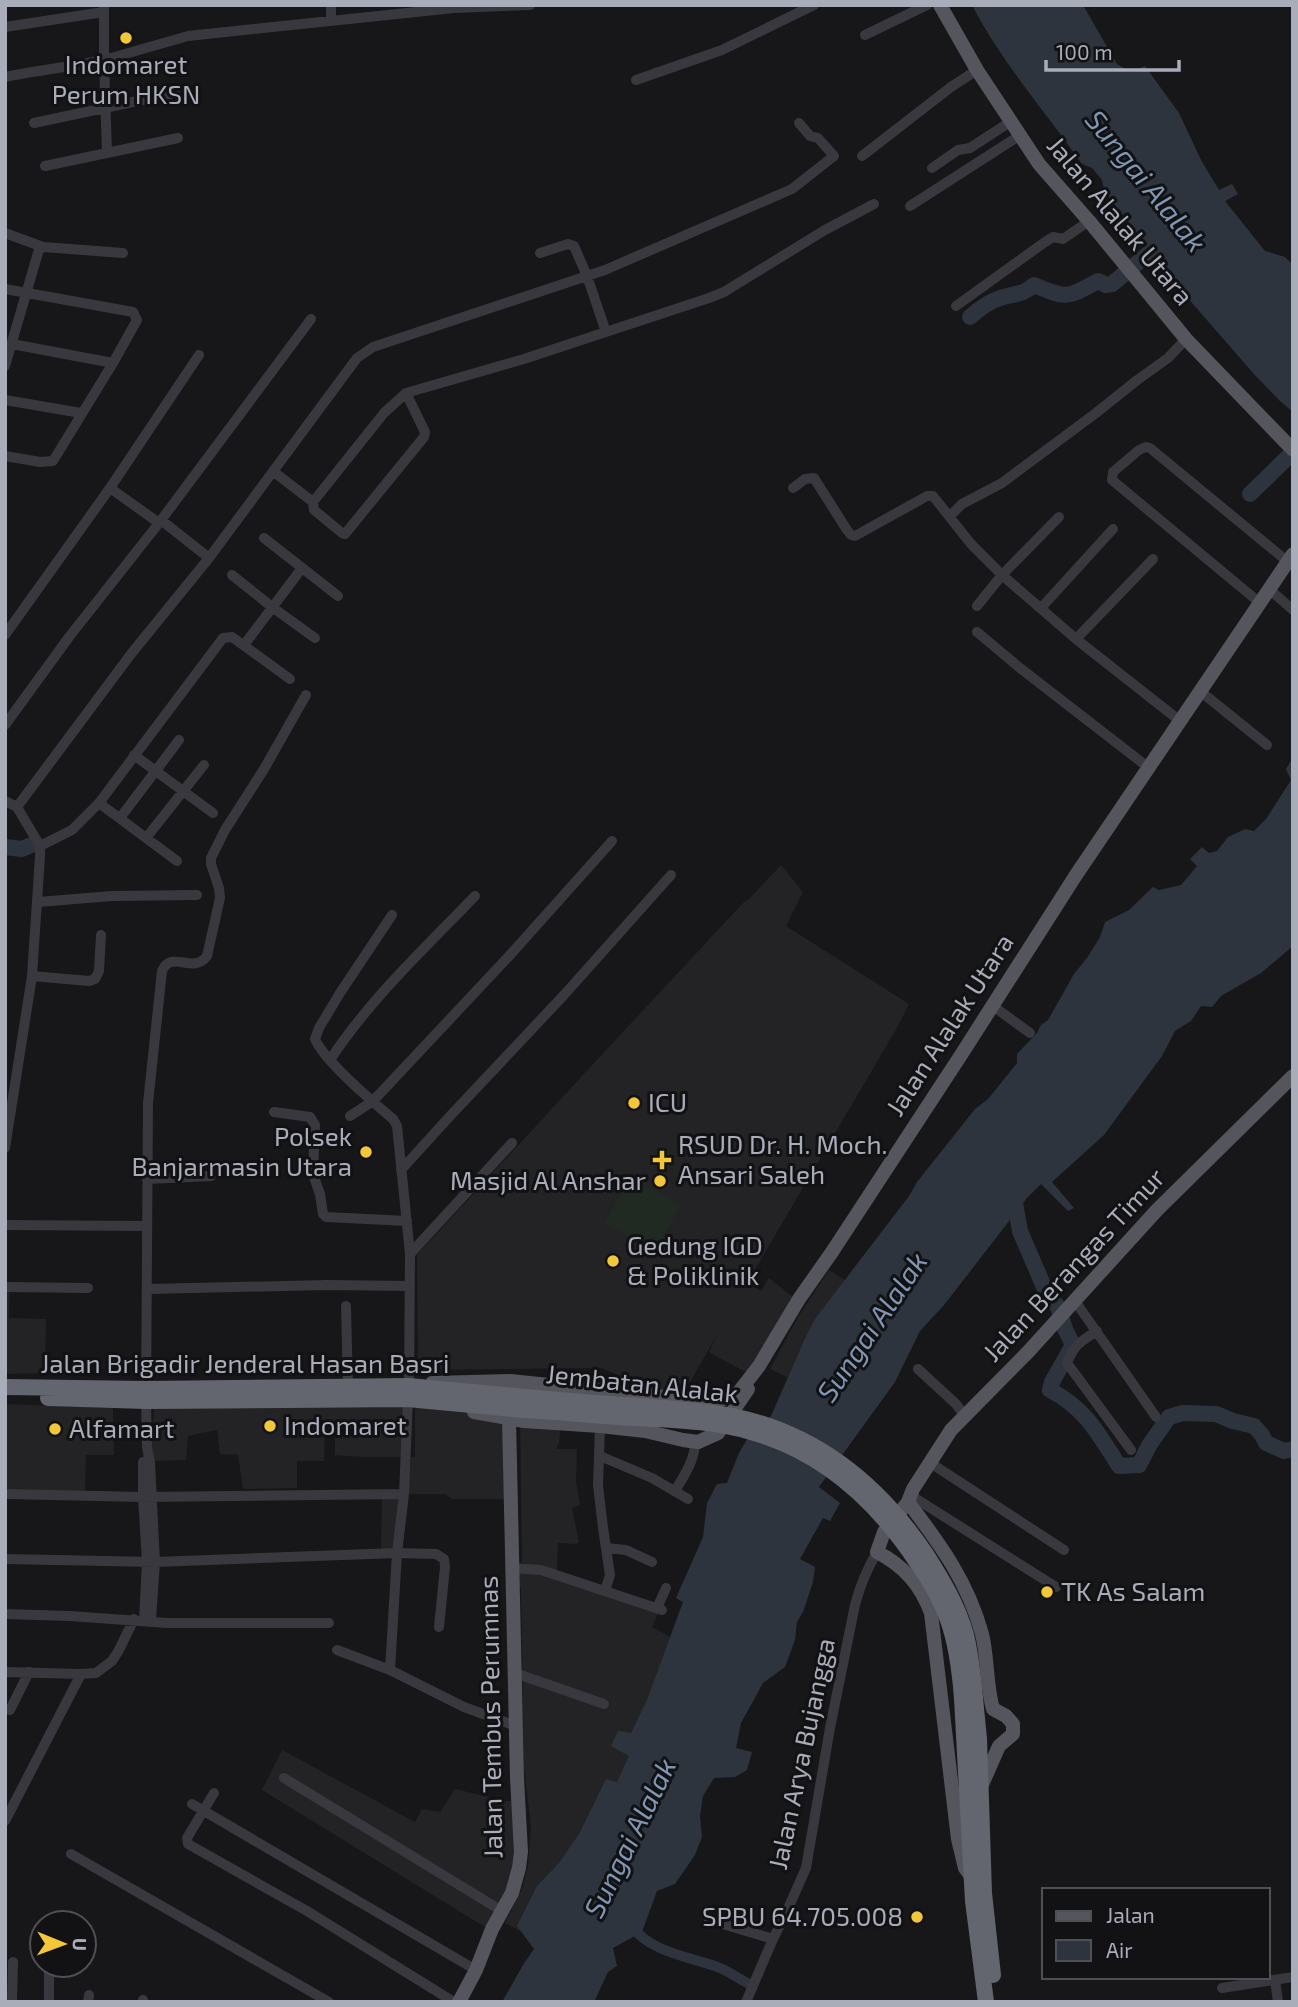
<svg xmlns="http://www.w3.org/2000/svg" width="1298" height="2007" viewBox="0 0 1298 2007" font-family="'Exo 2',sans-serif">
<rect width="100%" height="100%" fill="#171719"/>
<!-- built -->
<path fill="#232326" d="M781,865l22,27 -17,34 123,78 -11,22 -151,257 14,8 8,-13 28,22 -46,75 -42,-23 9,-19 -34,60 -37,-5 -45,-20 -184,2 -1,-115 190,-206 137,-147 5,-3z
M829,1270l25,16 -59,95 -25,-12 28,-52z
M5,1290h5l-1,28 37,1 -1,54 -40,1z
M406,1402l3,55h-46l-28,-2v-30l-10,1 -1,35h-27v27l-54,1 -5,-34 -18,-1 -3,-24 -29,6 -2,24 -35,1 3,-54z
M5,1404l108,4 1,47h-28l-1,36h-80z
M415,1407l93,7 -4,85h-51l-9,-5h-36l3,-37h4z
M520,1421l41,1 -2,22 -3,5h21l-1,33 4,23 -8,3 7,34 -3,2 -18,-1 -1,27 -35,-7z
M382,1495h16l2,53 -19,1z
M524,1569l135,42 -7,16 26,14 -35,101 -101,200 -37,-19 18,-37 5,-21 3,-38 -7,-60 -3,-180 -6,-2 1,-13z
M282,1750l133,72 7,-13 18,3 15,-23 50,12h15l1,46 -28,85 -231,-142z"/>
<!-- green -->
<path fill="#212923" d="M631,1176l50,29 -26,46 -51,-28z"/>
<!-- water -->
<path fill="#2d343d" d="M972,5h111l34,59 14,8 14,-6 34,47 22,47 18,30 13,-6 6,10 -13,7 40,50 20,6 8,8v147l-13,-11 -27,-28 -87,-100 -2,-7 -33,-39 -27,-37 -2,-10 -10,-12 -10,-4c-37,-53 -80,-101 -110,-159z
M1293,757v189l-32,27 -40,23 -9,11 -11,-1 -10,15 -16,10 -13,25 -58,79 -52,47 22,26 -6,3 -27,-27 -14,14 -83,107 -24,26 -25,51 -76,105 21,16 -10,18 -7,-3 -23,41 15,8 -2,15 -10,30 -6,10 -2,18 -10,27 -22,16 -22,40 -5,25 16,4 -5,18 -12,7 -21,1 -11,18 -3,20 2,21 -7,18 -20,29 -18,7 -15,41 -29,16 4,18 -9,6 -14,30h-92l21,-37 11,-16 -17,-23 20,-40 22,-23 20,-29 27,-55 11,3 12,-26 -18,-10 7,-15 13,2 16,-33 36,-98 -7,-4 27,-61 4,-34 10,-19 10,-1 12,-30 7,-12 25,-25 36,-82 8,-15 94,-123 8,-14 58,-73 13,-10 29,-36v-9l20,-21 4,-8 7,-5 26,-46 13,-16 13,-21 5,-15 24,-12 24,-23 6,3 22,-5 16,-19 -7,-7 12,-12 7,6 8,-2 11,-14 17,-8 9,2 12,-12 25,-39 -5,-11z"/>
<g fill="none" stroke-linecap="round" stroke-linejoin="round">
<!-- canal -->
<path stroke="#2d343d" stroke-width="10" d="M632,1926c16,25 57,31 83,40 12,4 23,12 34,18"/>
<!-- river -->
<path stroke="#2d343d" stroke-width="16" d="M970,317c10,-9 18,-15 30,-19 15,-5 21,-2 34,-13 33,14 33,13 64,-4l8,4 6,-1 54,-45
M1250,494l40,-39 3,-4
M5,847l17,2 9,-4
M1013,1192l7,39 27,63 11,13 7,22 8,16 -21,37 -2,8c36,19 48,43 69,76l20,-1 11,-21 19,-27 14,-4 33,1 17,7 21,5 8,9 4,8 18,8 9,-2"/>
<!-- minor -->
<path stroke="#38383e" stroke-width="10" d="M331,5v15
M454,8l76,-3
M5,27l99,-15
M865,35l62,-30
M5,77c33,-7 66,-10 99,-17v-55
M636,80l86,-30 92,-45
M34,123l141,-30
M107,153l-3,-93 84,-24 266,-28v-3
M862,156l89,-69 26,-17
M45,166l133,-28
M932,168l26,-18 12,-2 40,-26
M910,206l109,-70
M5,233l38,14 80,6
M540,253l28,-9 6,2 13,30 19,56
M5,289l128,23 4,8 -24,43 -60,98 -13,1 -35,-6
M956,306l89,-64 8,-5 10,2 26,-18
M12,344l101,19
M5,366l35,-120
M5,400l76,13
M274,472l39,30 1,8 28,23 3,1 79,-97 1,-5 -19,-39
M110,488l49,35 152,-204
M793,488l12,-9 9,-1 33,52 4,5 4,1 72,-40h6l38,48 31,31 74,64 104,82
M313,502l71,-89 22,-20 118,-34 185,-61 15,-6 101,-62 49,-26
M950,516l12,-12 40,-21 94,-70 40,-32 32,-23 18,-19
M161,520l48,38
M264,538l74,58
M232,575l40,32 43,31
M1269,589l24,21
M1260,603l-148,-123 1,-8 26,-22 7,-3 4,1 138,114
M977,606l25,-31 57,-58
M1041,608l72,-79
M977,632l43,36 129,100
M5,635l105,-147 89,-133
M1076,639l77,-80
M244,645l58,-77
M1200,691l67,54
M5,725l64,-88 90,-114
M134,755l79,58
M5,801l12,6 23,39v10l-8,120 -27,172
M99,803l78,58
M17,807l114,-153 78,-96 148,-200 16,-11 232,-77 187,-81 42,-33 -16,-18 -8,-2 -11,-13
M120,818l59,-78
M146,838l58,-73
M40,846l32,-16 27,-27 124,-165 9,-1 58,42
M38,902l74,-6 85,-1
M392,915l-52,78 -21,35 -4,11c10,23 58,63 78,80l4,7 13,128 -1,132
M32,976l57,5 6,-2 4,-8 2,-36
M993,1006l37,27
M330,1060c40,-61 95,-112 145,-164
M274,1112l36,5 5,8 -2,49 7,20 3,20 3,3 81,4
M350,1116l23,-15 138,-147 101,-113
M401,1170l50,-55 113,-120 107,-120
M147,1179l64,-3
M5,1225l142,1
M410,1254l102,-111
M5,1287l83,1
M148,1289l179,-4 83,1
M1075,1301l81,116
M346,1306l2,81
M1097,1331c-14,9 -25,15 -30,32l64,87
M918,1369l38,35 8,11
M600,1426l-2,59 5,43 7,47 -5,16
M600,1456l52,22 36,21
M143,1462v35l4,65 -3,58
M929,1462l135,88
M675,1491c9,-15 20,-31 20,-49
M6,1494l137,3 261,-3
M910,1495l146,92
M606,1548l20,2 26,12
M5,1559l150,3 242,-9 39,1 8,5 1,8 -6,60
M512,1568l29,2 121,40
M657,1608l9,-20
M5,1614l65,2 97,7h162
M151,1620l4,-58 -5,-99 -3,-16 -1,-46 2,-298 14,-132c10,-22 31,4 45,-15l13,-58 -1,-10 -8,-24v-6l14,-28 39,-61 42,-74
M337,1650l53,20 74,37 52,19
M390,1670l7,-117 7,-59 4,-95
M5,1672l76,2 15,-1 16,-12 7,-11 15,-31
M515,1673l89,31
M10,1710l19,-38
M284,1778l218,133
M214,1793l-27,45 1,6 119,67 147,91
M192,1804l284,166
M5,1821l76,-147
M71,1854l258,148
M709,1920l64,19
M1275,1980l3,22
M1222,1988l71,-11
M143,2000v2
M12,2002l1,-40
M49,2002v-32
M88,2002l1,-7
M746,2002l27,-63 13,-26 20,-45 24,-140 25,-123c5,-19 12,-36 22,-53"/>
<!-- major -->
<path stroke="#54555d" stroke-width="14" d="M940,5l37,65 62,94 50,57 97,118 107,111
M432,1383l78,-2 195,20h13l20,-8 21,-27 40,-67 33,-47 129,-197 115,-180 217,-321
M474,1412l50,9 76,5 45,5 38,9 15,2 20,-9 30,-44
M908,1502c32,42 60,80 74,132 6,24 4,51 11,75l13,7 7,8v10l-14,12 -18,41
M970,1875l-5,-7 -7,-29 -27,-226c-10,-28 -27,-47 -54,-61l7,-20 24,-30 5,-13 38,-59 77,-78 129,-142 136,-134
M459,2002l17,-32 16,-41 20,-36 7,-25 2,-16 -4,-74 -8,-360"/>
<!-- highway -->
<path stroke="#64666f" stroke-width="16" d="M5,1387l141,2 263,-3 116,11
M48,1398l98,3 262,-2 116,11
M962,1698l11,203 13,101
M975,1698l4,41 5,154 9,82"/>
<!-- highway-bridge -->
<path stroke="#64666f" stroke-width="16" d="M525,1397c43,4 85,7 128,10 28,3 57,4 84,10 82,18 143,69 189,137 16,25 32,52 40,81 5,20 7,42 9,63
M524,1410c37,2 74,6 111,8 39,2 78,3 116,14 72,20 127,71 167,132 12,17 23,36 30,56 9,25 12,52 14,78"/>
</g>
<!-- markers -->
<g fill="#f3c735" stroke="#121214" stroke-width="2.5">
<circle cx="126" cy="38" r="7"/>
<circle cx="634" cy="1103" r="7"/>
<circle cx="366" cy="1152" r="7"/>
<path d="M658.5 1149.5h7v7h7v7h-7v7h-7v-7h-7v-7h7z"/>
<circle cx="660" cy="1181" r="7"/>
<circle cx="613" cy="1261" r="7"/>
<circle cx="270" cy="1426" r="7"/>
<circle cx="55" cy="1429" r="7"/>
<circle cx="1047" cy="1592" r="7"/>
<circle cx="917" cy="1917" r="7"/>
</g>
<g text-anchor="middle" stroke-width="6" stroke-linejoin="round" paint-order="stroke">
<!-- poi labels -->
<g font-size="26" fill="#a9acb9" stroke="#121214" text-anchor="start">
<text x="126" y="74" text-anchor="middle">Indomaret<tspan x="126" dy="30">Perum HKSN</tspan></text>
<text x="648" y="1112">ICU</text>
<text x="352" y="1146" text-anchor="end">Polsek<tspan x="352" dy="30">Banjarmasin Utara</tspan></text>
<text x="678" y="1154">RSUD Dr. H. Moch.<tspan x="678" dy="30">Ansari Saleh</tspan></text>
<text x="646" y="1190" text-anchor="end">Masjid Al Anshar</text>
<text x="627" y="1255">Gedung IGD<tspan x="627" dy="30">&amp; Poliklinik</tspan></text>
<text x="284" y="1435">Indomaret</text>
<text x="69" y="1438">Alfamart</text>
<text x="1061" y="1601">TK As Salam</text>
<text x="903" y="1926" text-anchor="end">SPBU 64.705.008</text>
</g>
<!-- street labels -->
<g font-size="26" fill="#a9acb9" stroke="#121214">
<text transform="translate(1120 221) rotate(50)" y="9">Jalan Alalak Utara</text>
<text transform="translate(950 1025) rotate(-57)" y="9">Jalan Alalak Utara</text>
<text transform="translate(1074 1265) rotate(-47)" y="9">Jalan Berangas Timur</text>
<text x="245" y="1373">Jalan Brigadir Jenderal Hasan Basri</text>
<text transform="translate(642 1384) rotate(6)" y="9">Jembatan Alalak</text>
<text transform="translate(491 1717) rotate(-91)" y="9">Jalan Tembus Perumnas</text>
<text transform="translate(802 1754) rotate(-78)" y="9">Jalan Arya Bujangga</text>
</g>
<!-- water labels -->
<g font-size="28" font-style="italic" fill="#8097b4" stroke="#121214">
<text transform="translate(1146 181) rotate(51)" y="10">Sungai Alalak</text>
<text transform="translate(872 1327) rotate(-56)" y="10">Sungai Alalak</text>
<text transform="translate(630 1838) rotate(-64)" y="10">Sungai Alalak</text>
</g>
</g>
<!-- border -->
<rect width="1298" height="2007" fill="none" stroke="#a9acb9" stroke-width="14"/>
<!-- legend -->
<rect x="1042" y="1888" width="228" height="91" fill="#121214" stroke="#4e5056" stroke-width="2"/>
<rect x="1056" y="1911" width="35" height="10" fill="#54555d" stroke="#4e5056" stroke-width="2"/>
<text x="1106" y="1923" font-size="21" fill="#a9acb9">Jalan</text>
<rect x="1056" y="1940" width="35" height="21" fill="#2d343d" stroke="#4e5056" stroke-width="2"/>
<text x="1106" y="1958" font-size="21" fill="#a9acb9">Air</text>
<!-- north arrow -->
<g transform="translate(63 1944) rotate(91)"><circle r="33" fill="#121214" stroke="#4e5056" stroke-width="2"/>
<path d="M0-5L12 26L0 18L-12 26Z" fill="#f3c735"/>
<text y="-10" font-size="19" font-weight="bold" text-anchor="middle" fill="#a9acb9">U</text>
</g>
<!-- scale -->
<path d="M1046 60v10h133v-10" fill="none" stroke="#a9acb9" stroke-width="3.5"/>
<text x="1056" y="60" font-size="21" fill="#a9acb9" stroke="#121214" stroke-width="5" paint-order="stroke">100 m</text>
</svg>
